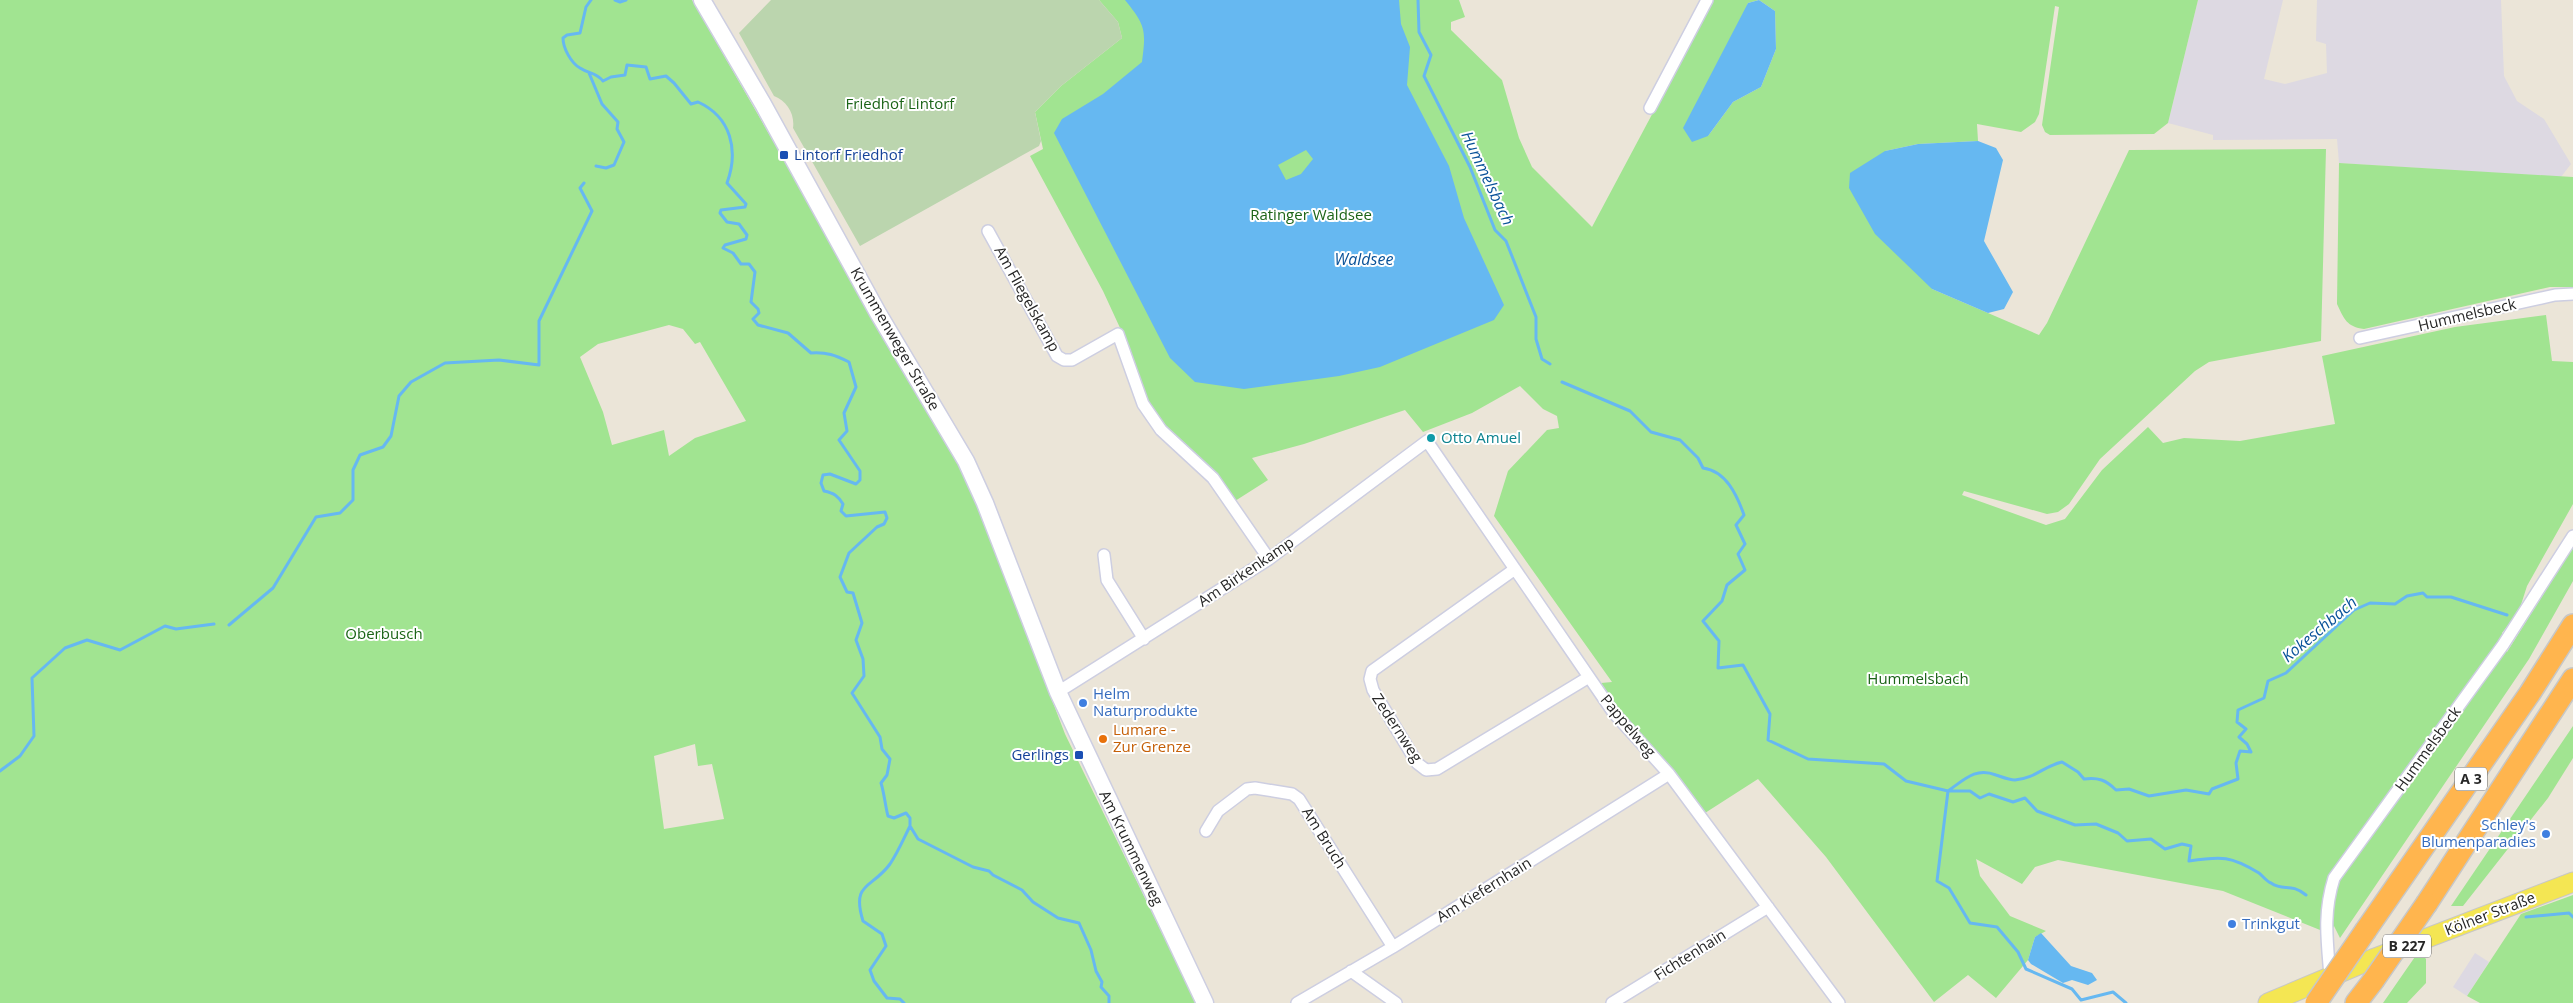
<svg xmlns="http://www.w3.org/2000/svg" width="2573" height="1003" viewBox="0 0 2573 1003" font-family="'Open Sans',sans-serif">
<rect width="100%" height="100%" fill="#ebe5d8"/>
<!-- industrial -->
<path fill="#ddd9e2" d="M2198,0h85l-19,79 21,5 42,-11 -1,-29 -10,-3 1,-41h184l3,76 13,25 27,18 27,45 -10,13 -222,-14 -2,-24 -124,1v-5l-45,-12z
M2475,953l14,9 -22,34 -14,-9z"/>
<!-- green -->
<path fill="#a1e491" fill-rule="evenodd" d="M0,0h692l263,457 20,42 90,235 131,269h-1196zM669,325l14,4 12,15 5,-2 46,79 -51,17 -26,18 -5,-26 -52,15 -9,-33 -23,-55 18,-13zM695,744l3,22 14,-2 12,55 -60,10 -10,-73z
M1099,0h360l6,17 -14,5v8l51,50 17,58 13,29 60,60 121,-227h46l-11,3 -40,133 25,-34 28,-15 15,-38 -1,-38 -16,-11h439l-30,123 -14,11 -104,1 -5,-3 -3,-7 17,-118 -4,-1 -16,108 -4,8 -14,10 -44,-8 1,17 -60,3 -33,7 47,138 107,46 8,-12 82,-173 197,-1 -5,192 -112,21 -14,9 -95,88 -31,45 -11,8 -11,2 -83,-23 -2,4 84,30 19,-6 37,-49 46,-43 15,16 21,-5 56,3 95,-17 -13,-68 133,-29 91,-12 6,46 21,1v142l-46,82 -8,25 -17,22 5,19 66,-105v34l-44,78 -189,279 -6,-12 -4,8 -107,-43 -165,-31 -23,7 -13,17 -46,-25 4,17 30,40 36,15 -11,6 -7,23 -32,38 -28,-23 -34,27 -108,-145 -68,-78 -53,34 -33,-45 -55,-61 -16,-24 11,-1 -118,-166 14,-45 39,-41 12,-2 -2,-12 -14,-7 -23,-23 -48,27 -49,19 -18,-22 -101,34 -52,14 16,22 -33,21 -69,-72 -19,-27 -26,-72 -18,-39 -73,-135 13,-7 -8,-37 26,-26 61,-48 -4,-16z
M2339,163l234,14v110h-23l-186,42c-17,-2 -20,-10 -27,-25z
M2573,726v32l-25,40 -85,108h-12z
M2573,895v108h-93l-13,-7 54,-82z
M2419,951l7,8v24l-19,20h-24z"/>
<!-- cemetery -->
<path fill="#bbd5ae" d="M771,0h328l19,22 4,16 -61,48 -26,26 6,29 -2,5 -179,100 -67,-118c2,-14 -6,-27 -19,-32l-35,-63z"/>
<!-- water -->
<path fill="#66b8f1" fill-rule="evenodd" d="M1125,0h274l2,24 9,23 -3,38 42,81 15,52 40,87 -10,15 -114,47 -41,9 -95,13 -49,-7 -25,-24 -116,-225 8,-14 41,-25 39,-32c4,-32 4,-36 -17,-62zM1306,150l7,9 -12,15 -15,6 -8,-15z
M1759,0l16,11 1,38 -15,38 -28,15 -25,34 -16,6 -9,-14 65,-125z
M1978,141l18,7 7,12 -19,81 29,51 -9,17 -16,4 -56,-24 -57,-55 -26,-46 1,-15 35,-22 33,-7z
M2041,933l30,33 21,7 5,7 -9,5 -16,-5 -9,3 -32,-19 -3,-4 7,-23z"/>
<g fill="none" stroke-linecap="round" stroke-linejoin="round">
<!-- stream -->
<path stroke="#66b8f1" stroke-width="3" d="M591,0l-5,7 -6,26 -13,2 -4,3c0,10 8,25 17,30 9,6 16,4 23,13l8,-4 14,-2 2,-10 19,2 4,12 16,-3 8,7 17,21 7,-2c33,15 41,48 29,81l19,21 -1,3 -24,3 -1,3 7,9 12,2 8,11 -1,4 -21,6 -2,3 10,5 8,11h8l6,8 -4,30 7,7 1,4 -6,6 5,6 30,8 23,20c16,-1 24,2 38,9l7,25 -12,26 3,18 -8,9 21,31v9l-4,4 -26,-10 -7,1 -2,8 3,8c10,2 14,5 19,13l-2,7 5,5 39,-4 2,6 -3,6 -7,3 -28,26 -9,24 7,15 6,1 9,30 -6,17 7,19 1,17 -12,17 28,44 2,12 8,10 -3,16 -6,8c3,9 5,27 7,33l6,2 12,-5 4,5v8c-6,12 -12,26 -20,38 -18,25 -39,18 -27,57l19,13 4,12 -16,24 4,11 13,17 13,1 4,4
M615,0l5,2 6,-2
M1418,0l1,32 12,23 -7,21 46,91 25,63 11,11 30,76v22l6,20 8,5
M589,73l13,31 16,18 -1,7 7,13 -10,23 -8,3 -10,-2
M1562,382l68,29 21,21 29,8 18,18 5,10c23,3 34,27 41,47l-8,10 9,19 -7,10 7,16 -18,15 -5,16 -19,20 16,20 -1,27 25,-3 27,49 -2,26 40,19 76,5 22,17 42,10h22l10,7 9,-4 24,8 12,-4 12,13 38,14 21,-1 22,9 9,8 24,-2 14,10 17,-5 9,2 -2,15c33,-5 42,-5 70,12 4,3 7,8 12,10 13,9 19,-1 35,12
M229,625l44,-37 43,-71 24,-4 13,-13v-30l7,-15 23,-8 8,-11 8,-40 12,-14 34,-19 54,-3 40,5v-44l53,-110 -12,-23 4,-5
M0,771l20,-15 14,-20 -2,-58 33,-30 22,-8 33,10 45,-24 11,3 38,-5
M910,826l8,13 55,28 16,4 4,4 29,15 11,12 25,16 21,5 12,27 5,21 6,11 -1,5 8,9v7
M2526,917l43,-4 4,4
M2126,1003l-13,-11 -32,8 -9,-11 -46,-20 -8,-17 -21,-25 -27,-4 -21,-35 -12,-7 11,-90c17,-12 28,-24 48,-16 6,2 13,5 19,5 21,-2 29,-14 47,-18l16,10 6,7c14,-2 22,1 32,11l13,-1 20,7 37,-6 23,4 3,-5 26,-10 -2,-16 4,-12 11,1 -4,-8 -8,-7 7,-8 -9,-7 1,-12 26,-12 4,-17 18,-8 68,-63 16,-7 25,1 12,-8 16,-3 4,4h24l56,18"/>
<defs>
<path id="minor" d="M1650,108l57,-108
M988,231l69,125 7,4h8l46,-26 25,70 18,26 52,48 56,81
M2360,338l195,-43 18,-1
M1104,555l3,25 37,59
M1515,569l-143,102 -2,8 3,11 44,73 9,7 11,-1 152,-92
M1058,692l211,-133 158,-118 186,271 56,62 170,229
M1206,831l12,-20 29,-22 8,-1 37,6 7,5 94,148
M1351,971l45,32
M2330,976c-3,-36 -7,-63 4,-98l169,-233 70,-109
M1297,1003l96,-56 276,-173
M1612,1003l156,-96"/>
<path id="secondary" d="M702,0l61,104 115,209 88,148 19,42 73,189 147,311"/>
<path id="primary" d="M2268,1003l107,-45 198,-76"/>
<path id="motorway" d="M2427,903l146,-224
M2366,930l164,-237 43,-68
M2356,1003l17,-22"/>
</defs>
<!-- minor casing -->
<use href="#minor" stroke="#cdcee1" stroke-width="14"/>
<!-- secondary casing -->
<use href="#secondary" stroke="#cdcee1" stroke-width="19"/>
<!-- primary casing -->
<use href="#primary" stroke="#c7c7c7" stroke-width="21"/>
<!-- motorway casing -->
<use href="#motorway" stroke="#c7c7c7" stroke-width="24"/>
<!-- minor -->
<use href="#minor" stroke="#fff" stroke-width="11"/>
<!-- secondary -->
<use href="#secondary" stroke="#fff" stroke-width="16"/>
<!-- primary -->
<use href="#primary" stroke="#f4e653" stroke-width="19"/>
<!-- motorway -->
<use href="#motorway" stroke="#ffb54e" stroke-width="21"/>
<defs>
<path id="motorway-bridge" d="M2373,981l54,-78
M2316,1003l50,-73"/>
</defs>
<!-- motorway-bridge casing -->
<use href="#motorway-bridge" stroke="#c7c7c7" stroke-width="24" stroke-linecap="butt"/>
<!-- motorway-bridge -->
<use href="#motorway-bridge" stroke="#ffb54e" stroke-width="21"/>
</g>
<!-- markers -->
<g fill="#1a4fb4" stroke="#fff" stroke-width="2">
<rect x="779" y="150" width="10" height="10" rx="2.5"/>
<rect x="1074" y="750" width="10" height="10" rx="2.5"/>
</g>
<circle fill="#0f9aa8" stroke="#fff" stroke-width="2" cx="1431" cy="438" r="5"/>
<g fill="#3f7fe0" stroke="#fff" stroke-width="2">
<circle cx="1083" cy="703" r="5"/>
<circle cx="2546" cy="834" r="5"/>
<circle cx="2232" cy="924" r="5"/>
</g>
<circle fill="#e8710a" stroke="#fff" stroke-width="2" cx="1103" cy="739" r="5"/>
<g text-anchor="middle" stroke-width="4" stroke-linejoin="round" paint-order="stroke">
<!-- shield labels -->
<g fill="#fff" stroke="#686868" stroke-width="1">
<rect x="2455" y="767.5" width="32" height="23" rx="4"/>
<rect x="2383" y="934.5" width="48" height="23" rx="4"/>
</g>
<g font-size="14" font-weight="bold" fill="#272727">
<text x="2471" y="784">A 3</text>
<text x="2407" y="951">B 227</text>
</g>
<!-- park labels -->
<g font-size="15" fill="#1b6417" stroke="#fff">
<text x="900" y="109">Friedhof Lintorf</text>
<text x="1311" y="220">Ratinger Waldsee</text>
<text x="384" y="639">Oberbusch</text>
<text x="1918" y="684">Hummelsbach</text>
</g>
<!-- transit labels -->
<g font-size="15" fill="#164399" stroke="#fff" text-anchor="start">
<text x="794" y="160">Lintorf Friedhof</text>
<text x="1069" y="760" text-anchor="end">Gerlings</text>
</g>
<!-- street labels -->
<g font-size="15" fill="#272727" stroke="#fff">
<text transform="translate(1027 299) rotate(61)" y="5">Am Fliegelskamp</text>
<text transform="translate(2467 315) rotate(-13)" y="5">Hummelsbeck</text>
<text transform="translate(895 339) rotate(60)" y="5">Krummenweger Straße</text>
<text transform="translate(1246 572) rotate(-34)" y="5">Am Birkenkamp</text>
<text transform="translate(1628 726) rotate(50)" y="5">Pappelweg</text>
<text transform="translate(1397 728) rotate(57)" y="5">Zedernweg</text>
<text transform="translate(2428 749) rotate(-54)" y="5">Hummelsbeck</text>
<text transform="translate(1324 838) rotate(58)" y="5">Am Bruch</text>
<text transform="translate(1131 848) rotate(64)" y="5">Am Krummenweg</text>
<text transform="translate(1484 890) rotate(-32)" y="5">Am Kiefernhain</text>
<text transform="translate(2490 914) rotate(-21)" y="5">Kölner Straße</text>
<text transform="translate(1690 955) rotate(-32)" y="5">Fichtenhain</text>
</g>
<!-- culture labels -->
<g font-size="15" fill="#0d838f" stroke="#fff" text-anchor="start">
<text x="1441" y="443">Otto Amuel</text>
</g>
<!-- shop labels -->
<g font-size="15" fill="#366cbe" stroke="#fff" text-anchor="start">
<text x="1093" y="699">Helm<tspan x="1093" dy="17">Naturprodukte</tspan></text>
<text x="2536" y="830" text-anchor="end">Schley's<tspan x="2536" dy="17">Blumenparadies</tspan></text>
<text x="2242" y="929">Trinkgut</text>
</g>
<!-- food labels -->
<g font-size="15" fill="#c56008" stroke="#fff" text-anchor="start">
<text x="1113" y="735">Lumare -<tspan x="1113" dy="17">Zur Grenze</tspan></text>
</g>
<!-- water labels -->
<g font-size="16" font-style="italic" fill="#095299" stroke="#fff">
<text transform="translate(1488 178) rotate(65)" y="6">Hummelsbach</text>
<text x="1364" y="265">Waldsee</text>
<text transform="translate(2319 629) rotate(-40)" y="6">Kokeschbach</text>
</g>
</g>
</svg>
